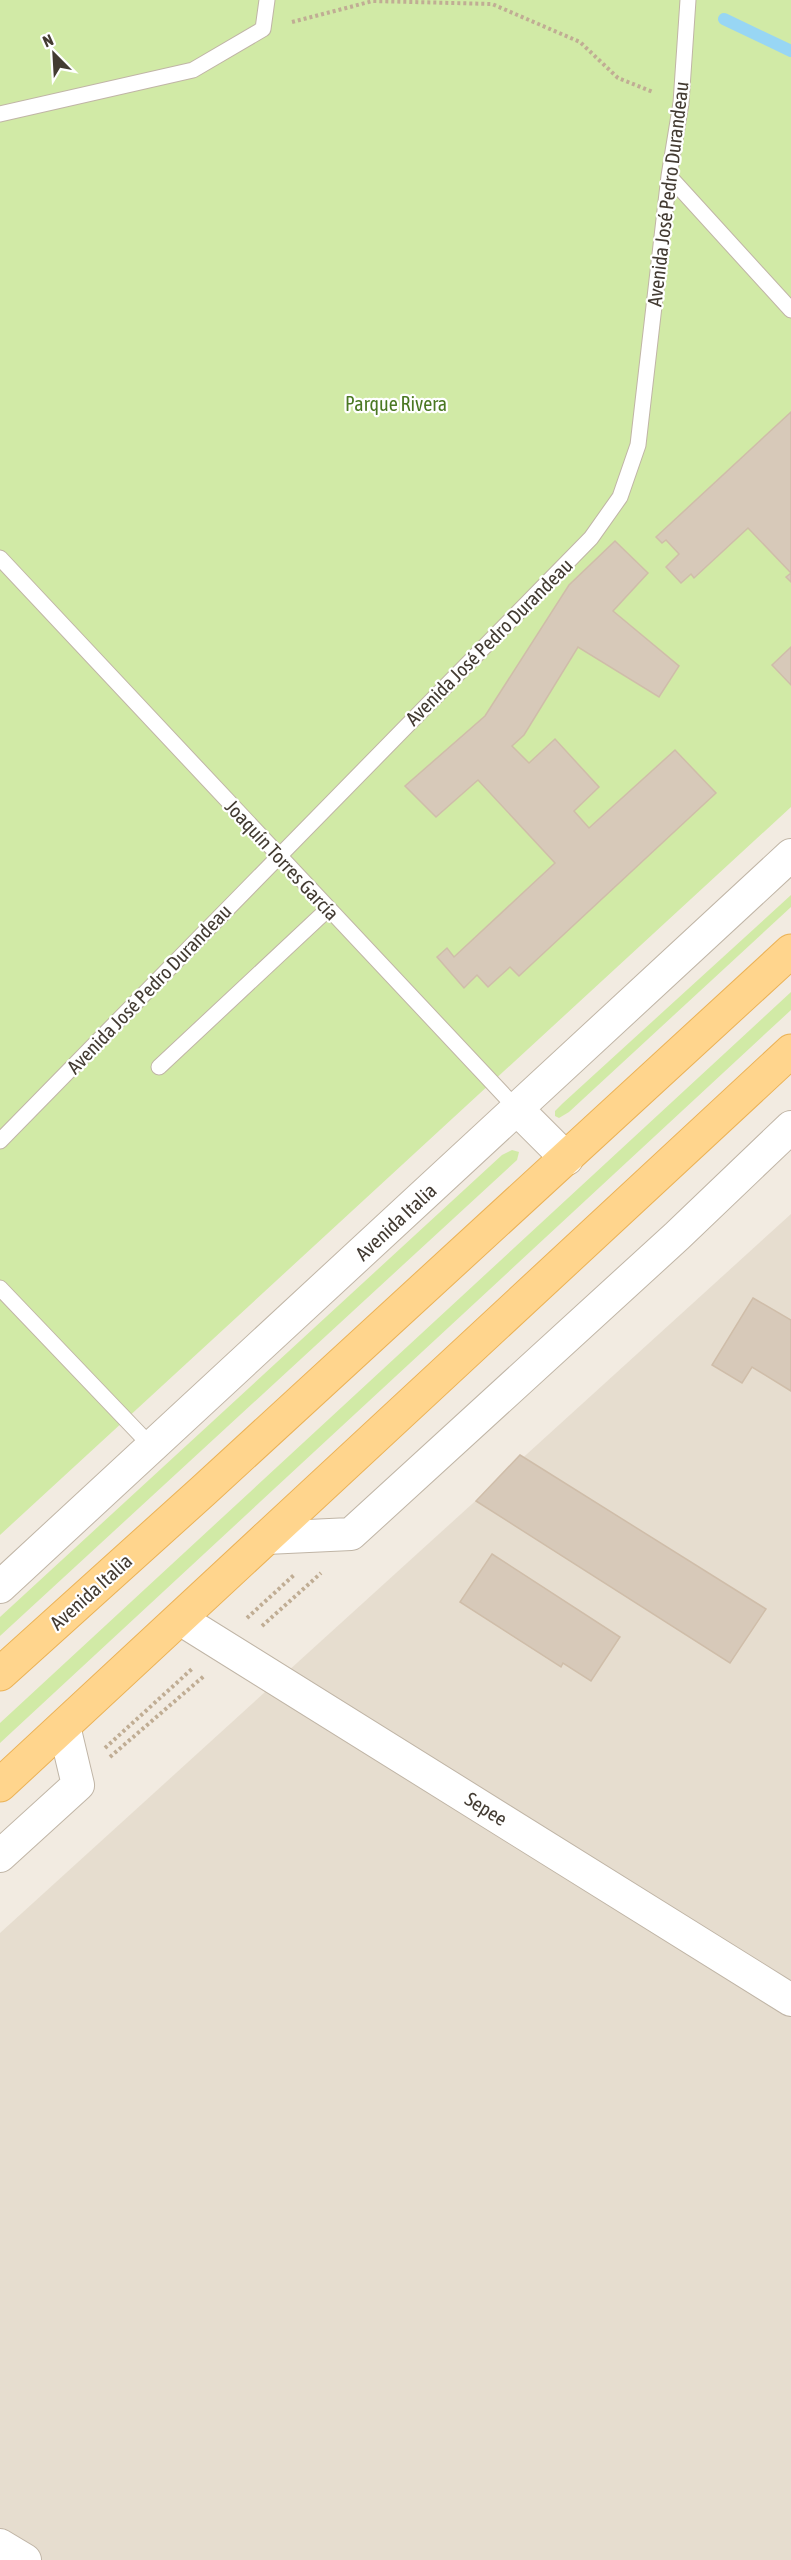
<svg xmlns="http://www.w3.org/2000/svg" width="791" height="2560" viewBox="0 0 791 2560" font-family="'Asap Condensed',sans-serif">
<rect width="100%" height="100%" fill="#f2ebe1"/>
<!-- residential -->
<path fill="#e6ddcf" d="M791,1214v1346h-791v-627z"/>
<!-- green -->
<path fill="#d1eaa6" d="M0,0h791v807l-791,728z
M791,895v12l-222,205 -10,6 -4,-2v-5l7,-7z
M791,992v18l-791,733v-20z
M512,1150l7,2 -2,8 -517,476v-19l502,-462z"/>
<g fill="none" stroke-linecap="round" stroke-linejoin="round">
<!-- stream -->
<path stroke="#98d6f4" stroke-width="12" d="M724,19l67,32"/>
</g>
<!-- building -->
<path fill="#d7c9b9" stroke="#cfbda9" stroke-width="1.5" d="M791,412v170l-5,-5 5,-4 -43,-45 -54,50 -3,-4 -10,9 -15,-16 13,-13 -13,-14 -4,3 -6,-6z
M615,541l33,32 -35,38 66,55 -20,31 -81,-50 -54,88 -12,11 17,17 26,-24 44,48 -25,24 15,17 86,-78 41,43 -197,183 -9,-9 -22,20 -11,-12 -13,13 -27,-31 10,-9 7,9 101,-94 -77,-83 -42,37 -31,-31 80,-70 84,-131z
M791,647v38l-19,-20z
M753,1298l38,22v71l-39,-24 -10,16 -30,-18z
M520,1455l246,154 -36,54 -254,-162z
M492,1554l128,83 -29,44 -28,-18 -2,4 -101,-65z"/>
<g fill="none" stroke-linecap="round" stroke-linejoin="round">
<defs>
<path id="lane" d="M0,114l193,-44 70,-41 4,-29
M669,176l122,134
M0,558l517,551
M159,1067l169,-158
M0,1141l591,-603 29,-41 18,-52 31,-269 12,-73 7,-103
M0,1288l153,160"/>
<path id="street" d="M517,1109l50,50
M266,1538l85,-4 326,-298 114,-109
M0,1587l791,-732
M180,1619l611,381
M0,1856l78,-71 -14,-59
M0,2545l25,15"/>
<path id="primary" d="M0,1674l203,-183 588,-540
M0,1785l791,-734"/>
</defs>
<!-- lane casing -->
<use href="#lane" stroke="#c0b5a6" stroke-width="17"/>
<!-- street casing -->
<use href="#street" stroke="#c0b5a6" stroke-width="34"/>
<!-- primary casing -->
<use href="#primary" stroke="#ebb256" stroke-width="35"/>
<!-- path -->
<path stroke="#c0ad94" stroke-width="4" stroke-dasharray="3 3" stroke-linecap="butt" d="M292,22l81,-21 119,3 88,38 38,36 35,14
M247,1618l47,-43
M262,1626l59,-53
M105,1748l88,-80
M110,1757l94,-81"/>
<!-- lane -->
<use href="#lane" stroke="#fff" stroke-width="15"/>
<!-- street -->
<use href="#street" stroke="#fff" stroke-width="32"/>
<!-- primary -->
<use href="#primary" stroke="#ffd58d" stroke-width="33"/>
</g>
<g text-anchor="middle" stroke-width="4.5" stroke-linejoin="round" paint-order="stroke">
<!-- street labels -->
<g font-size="20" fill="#433b32" stroke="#fff">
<text transform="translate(668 194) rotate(-83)" y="7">Avenida José Pedro Durandeau</text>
<text transform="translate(489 642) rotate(-45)" y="7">Avenida José Pedro Durandeau</text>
<text transform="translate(282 860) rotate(47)" y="7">Joaquín Torres García</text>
<text transform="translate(149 989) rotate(-46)" y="7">Avenida José Pedro Durandeau</text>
<text transform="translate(396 1222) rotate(-43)" y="7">Avenida Italia</text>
<text transform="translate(91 1592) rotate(-42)" y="7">Avenida Italia</text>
<text transform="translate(486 1809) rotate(32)" y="7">Sepee</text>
</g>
<!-- park labels -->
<g font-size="20" fill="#4a7822" stroke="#fff">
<text x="396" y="411">Parque Rivera</text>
</g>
</g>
<!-- north arrow -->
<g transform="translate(54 54) rotate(336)" stroke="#ffffff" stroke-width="4.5" paint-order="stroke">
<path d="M0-4.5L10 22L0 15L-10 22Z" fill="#433b32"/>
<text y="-9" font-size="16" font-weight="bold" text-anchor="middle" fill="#433b32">N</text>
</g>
</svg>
